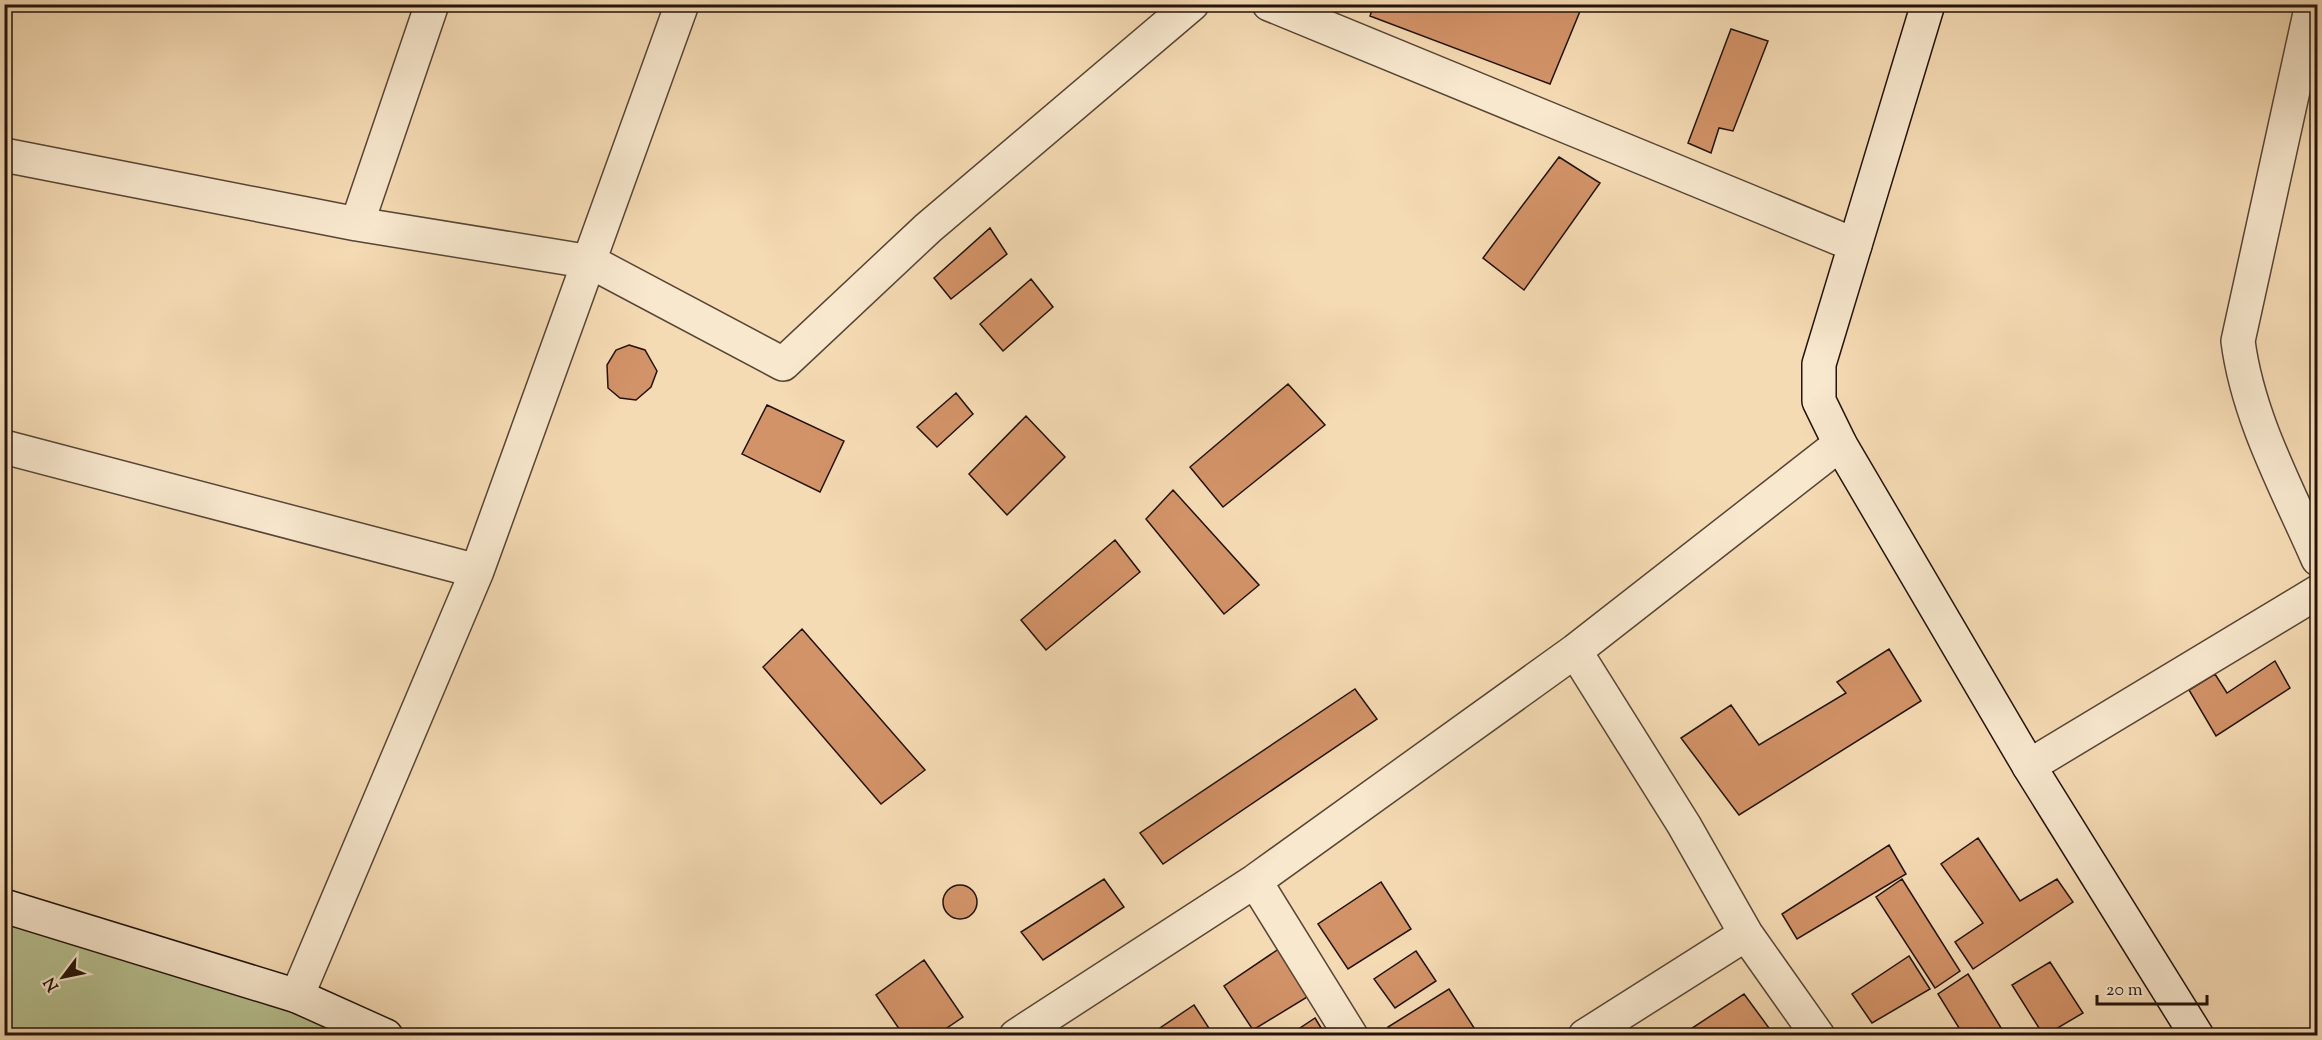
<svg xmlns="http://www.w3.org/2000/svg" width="2322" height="1040" viewBox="0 0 2322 1040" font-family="'Sorts Mill Goudy',serif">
<rect width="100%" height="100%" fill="#f5dbb4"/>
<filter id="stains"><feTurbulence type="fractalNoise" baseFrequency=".00333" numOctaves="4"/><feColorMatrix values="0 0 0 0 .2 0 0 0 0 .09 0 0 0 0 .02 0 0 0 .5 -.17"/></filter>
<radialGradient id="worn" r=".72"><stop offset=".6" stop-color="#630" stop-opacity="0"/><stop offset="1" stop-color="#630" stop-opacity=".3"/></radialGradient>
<!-- green -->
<path fill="#b7c191" stroke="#6d6a4e" stroke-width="1.5" d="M4,902l383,133h-382z"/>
<!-- building -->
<path fill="#d39368" stroke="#23130b" stroke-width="1.5" d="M1374,4h158l14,5 2,-5h35l-33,80 -180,-68z
M1731,29l37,12 -35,90 -14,-3 -8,25 -23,-10z
M1559,157l41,26 -76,107 -41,-32z
M990,228l17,26 -56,45 -17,-21z
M1031,279l22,28 -50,44 -23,-27z
M629,345l16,5 12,21 -6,16 -15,13 -16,-2 -12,-10 -1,-23 9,-15z
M1288,384l37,41 -102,82 -33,-40z
M956,393l17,21 -36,33 -20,-20z
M767,405l77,36 -24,51 -78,-38z
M1026,416l39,41 -58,58 -38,-41z
M1173,490l86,95 -35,29 -78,-95z
M1115,540l25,32 -94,78 -25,-30z
M802,629l123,141 -44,34 -118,-137z
M1889,649l32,52 -182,114 -58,-77 50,-33 28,40 87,-52 -9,-11z
M2275,661l15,27 -74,48 -27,-46 26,-16 12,19z
M1355,689l22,30 -214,145 -23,-31z
M1978,838l42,63 37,-22 16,23 -100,67 -18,-27 28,-19 -42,-59z
M1889,845l17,29 -109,65 -15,-25z
M1104,879l20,28 -81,53 -22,-28z
M1902,879l58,92 -25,17 -59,-91z
M1381,882l30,47 -63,40 -30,-45z
M943 902a17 17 0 1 1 34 0a17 17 0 1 1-34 0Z
M1286,944l31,47 -64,39 -29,-44z
M1416,951l20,30 -41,27 -21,-29z
M1909,956l21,33 -58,34 -20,-29z
M924,960l39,57 -28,19h-31l-28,-41z
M2050,962l33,51 -39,23 -32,-51z
M1968,974l38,62h-42l-26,-42z
M1449,989l29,45 -84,2 -6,-9z
M1744,994l25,34 -11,8h-78z
M1194,1005l20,31h-66z
M1315,1018l11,18h-38z"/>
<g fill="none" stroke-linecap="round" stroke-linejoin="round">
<defs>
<path id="street" d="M1269,4l586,241
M2312,4l-74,337c10,77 49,147 80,218
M4,155l353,69 234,38 192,102 145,-136 264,-224
M357,224l75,-220
M4,447l473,124
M1575,651l109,174 62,109 72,102
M2029,766l289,-174
M1255,881l96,155
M297,996l180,-425 205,-567
M1016,1036l239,-155 320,-230 265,-207
M1585,1036l161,-102"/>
<path id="secondary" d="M1928,4l-109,360v37l21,43 189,322 168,270
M4,906l293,90 89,40"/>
</defs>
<!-- street casing -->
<use href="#street" stroke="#584535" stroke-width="36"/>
<!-- secondary casing -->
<use href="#secondary" stroke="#23130b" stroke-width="36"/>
<!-- street -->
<use href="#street" stroke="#f8e8ce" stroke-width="33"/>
<!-- secondary -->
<use href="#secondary" stroke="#f8e8ce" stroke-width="33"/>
</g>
<!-- margin -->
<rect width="2322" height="1040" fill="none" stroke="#f5dbb4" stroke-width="24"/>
<rect x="6" y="6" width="2310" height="1028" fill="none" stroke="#23130b" stroke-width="3"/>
<rect x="12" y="12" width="2298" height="1016" fill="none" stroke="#23130b" stroke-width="1.5"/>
<!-- north arrow -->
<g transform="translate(63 977) rotate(238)" stroke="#f8e8ce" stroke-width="4.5" paint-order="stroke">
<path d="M0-4.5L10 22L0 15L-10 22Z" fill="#23130b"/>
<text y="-9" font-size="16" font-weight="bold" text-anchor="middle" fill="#23130b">N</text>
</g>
<!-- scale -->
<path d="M2097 995v9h110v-9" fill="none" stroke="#23130b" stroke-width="3"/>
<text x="2106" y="995" font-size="18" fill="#23130b" stroke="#f8e8ce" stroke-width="4.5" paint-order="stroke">20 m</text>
<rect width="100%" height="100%" filter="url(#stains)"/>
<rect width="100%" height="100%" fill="url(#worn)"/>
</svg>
